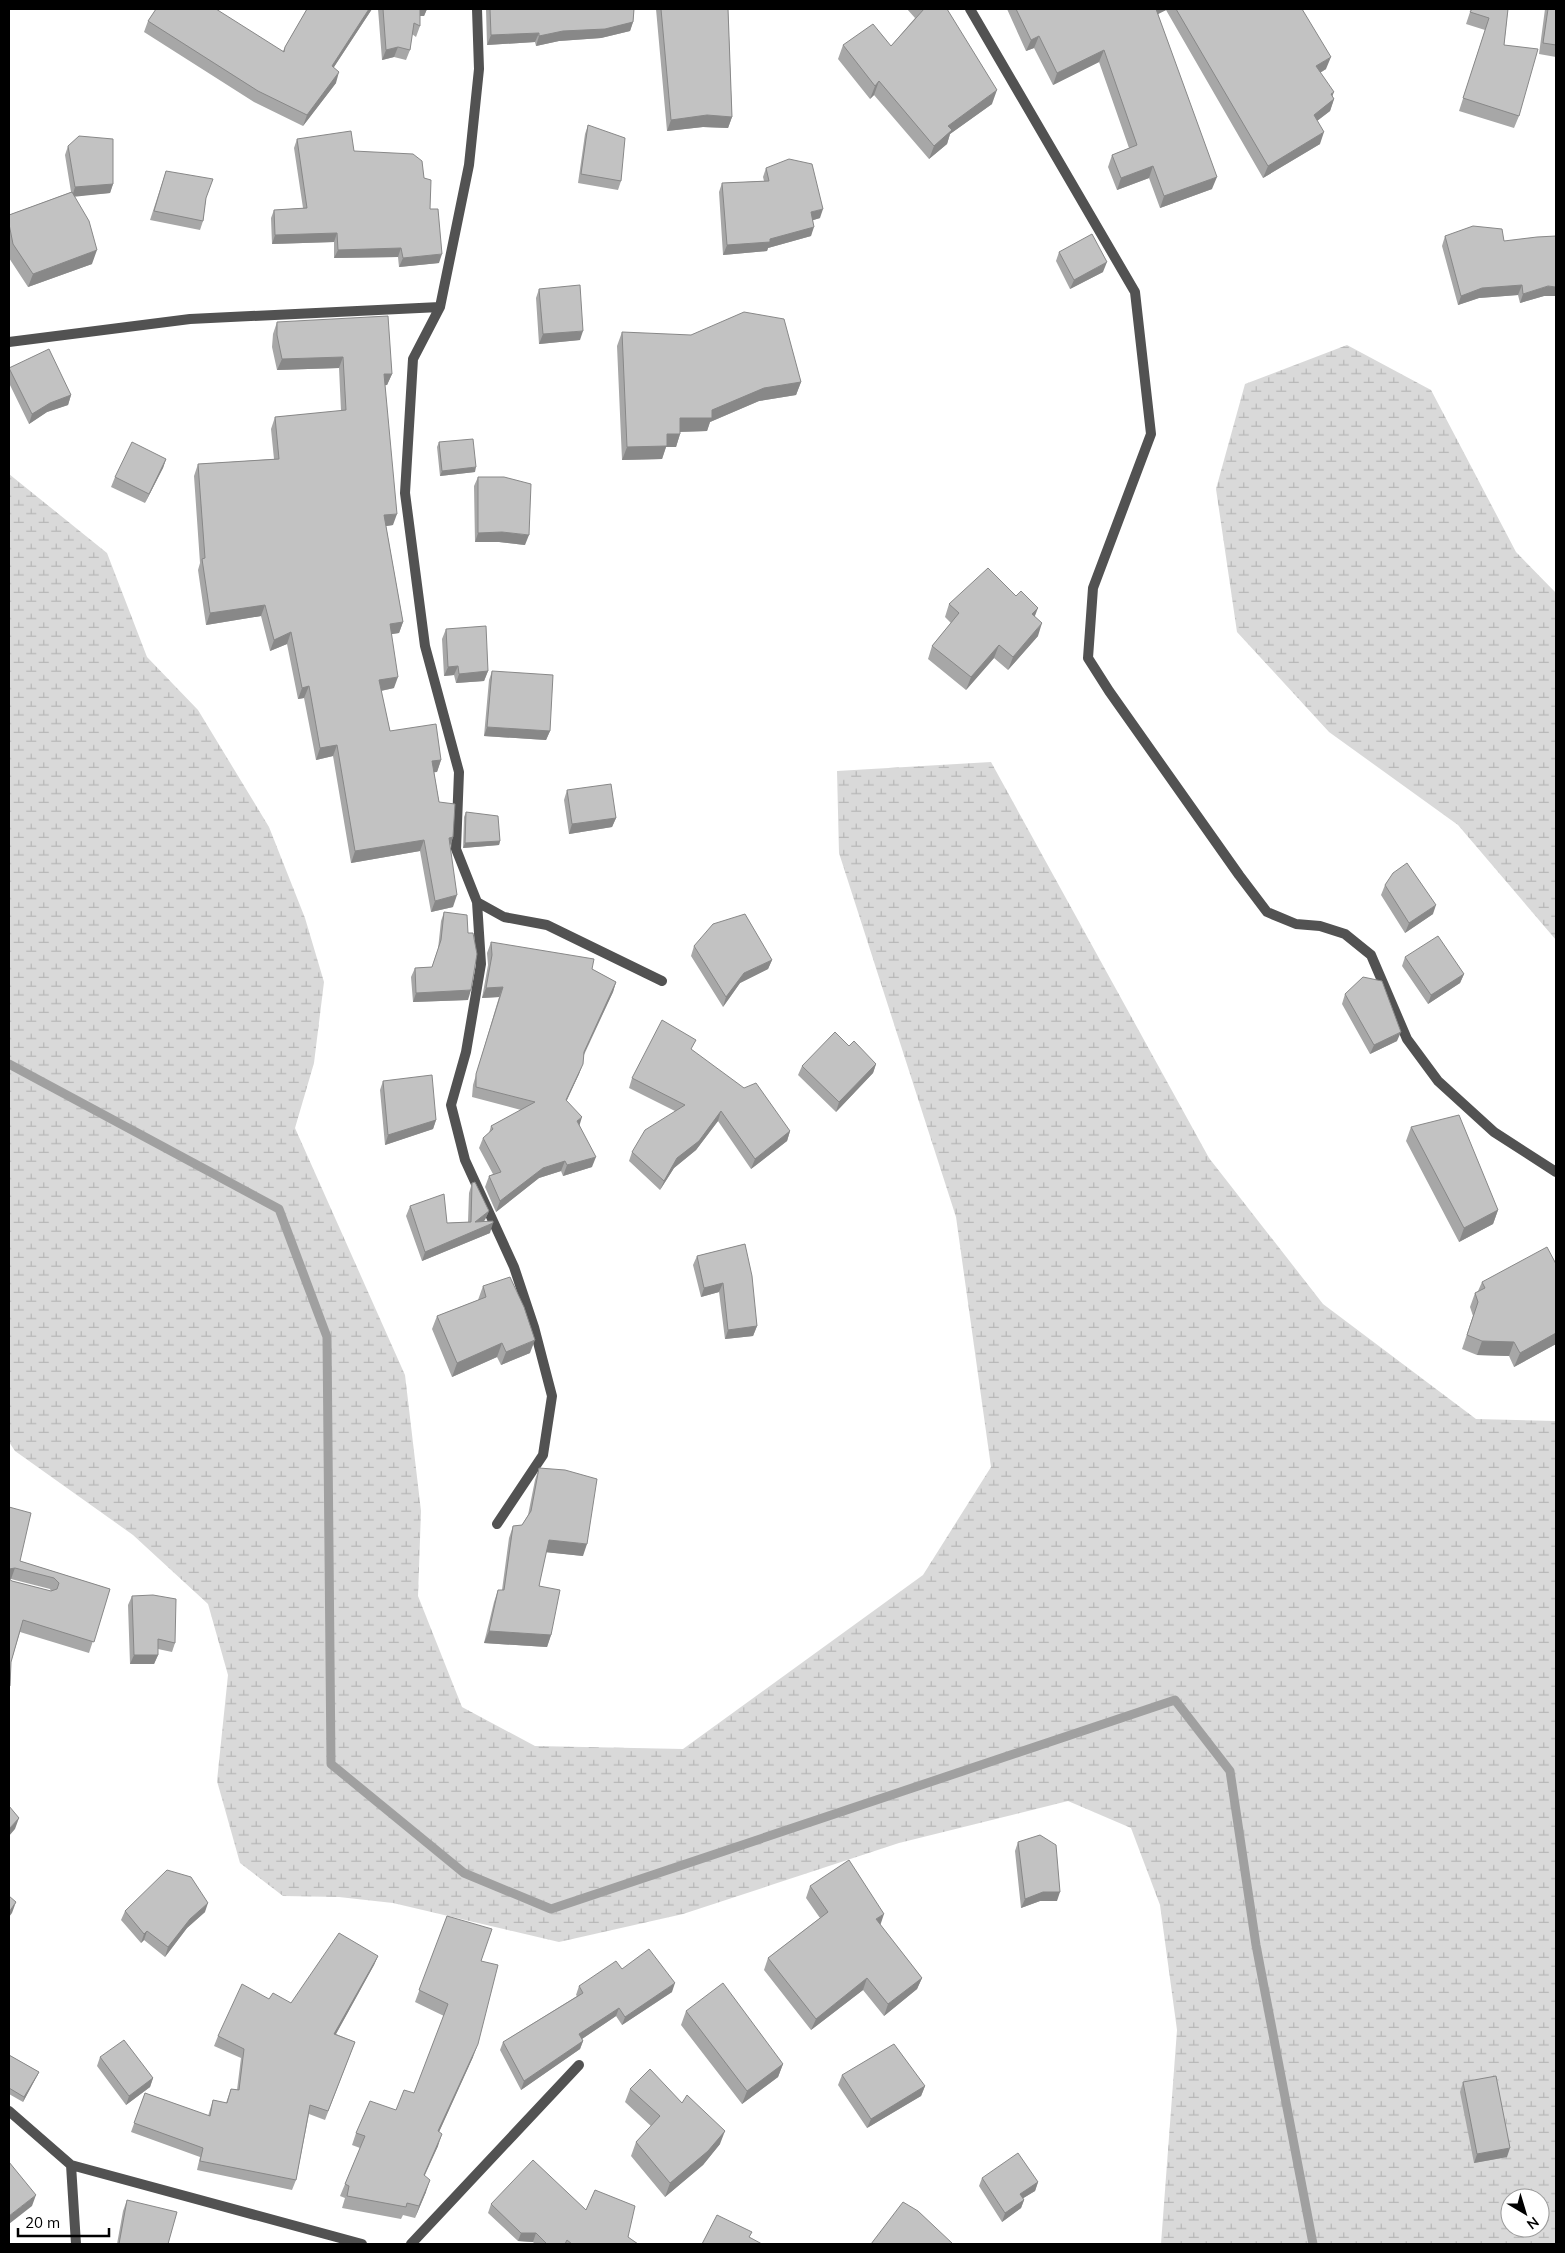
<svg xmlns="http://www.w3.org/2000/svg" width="1565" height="2253" viewBox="0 0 1565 2253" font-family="Mulish,sans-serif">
<defs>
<pattern id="wetland-marsh" width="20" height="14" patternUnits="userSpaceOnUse" patternTransform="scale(1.25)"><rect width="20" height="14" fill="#d9d9d9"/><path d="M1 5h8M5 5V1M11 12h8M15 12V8" fill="none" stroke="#b8b8b8"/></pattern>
</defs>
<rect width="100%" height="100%" fill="#fff"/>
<!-- wetland -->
<path fill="url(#wetland-marsh)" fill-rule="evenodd" d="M1347,345l84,45 85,162 40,41v347l-98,-115 -129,-93 -92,-100 -21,-143 29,-105z
M9,474l98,79 40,104 51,53 71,117 36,91 19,64 -10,81 -19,65 110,247 16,136 -3,85 44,111 73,39 148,3 240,-174 68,-108 -35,-250 -117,-364 -2,-82 154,-9 218,396 114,146 153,115 80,2v823h-395l16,-214 -17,-125 -29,-77 -63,-27 -169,42 -216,71 -124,28 -166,-39 -54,-6 -56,-1 -43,-33 -23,-82 11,-106 -20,-71 -75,-69 -118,-84 -6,-9zM1510,2198h30v30h-30z"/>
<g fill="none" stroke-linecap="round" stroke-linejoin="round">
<!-- stream -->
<path stroke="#a0a0a0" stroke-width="9" d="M9,1064l270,145 48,128 4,427 133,109 87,36 624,-209 55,71 26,174 57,299"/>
<!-- street -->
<path stroke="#525252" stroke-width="10" d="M477,9l2,60 -10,96 -29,142 -27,52 -8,134 20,153 34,126 -3,77 21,53 27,15 43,8 115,56
M970,9l165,283 16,142 -58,154 -5,70 21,33 130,184 28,37 29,12 24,2 25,8 26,21 36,84 31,42 56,51 62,40
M9,342l181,-23 250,-12
M477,902l4,62 -15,88 -15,53 14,55 49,107 20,60 18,69 -9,59 -46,69
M9,2111l62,54 291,79
M71,2165l5,79
M411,2244l168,-179"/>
</g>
<!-- wall -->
<path fill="#a7a7a7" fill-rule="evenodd" d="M307,9h65l-38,58 2,16 -33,43 -49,-24 -110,-70 4,-11 135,30 2,-4z
M378,9h49l-3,7h-4v10l-4,11 -4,-3 -2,16 -4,10 -12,-3 -12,3z
M486,9h148l-1,13 -3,9 -29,7 -42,3 -23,5 -1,-4 -48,3z
M656,9h72l4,108 -4,11 -25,-1 -36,4z
M907,9h40l45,95 -42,30 -3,10 -18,15 -55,-64 -4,4 -32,-40 5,-14 48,1 24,-28z
M1007,9h295l24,60 -6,4 14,26 -4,12 -13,10 3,23 -57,34 -97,-168 -8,4 54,175 -52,19 -11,-30 -32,12 -9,-23 4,-12 17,-7 -30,-86 -46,23 -19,-37 -8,3z
M1471,9h37l-4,36 15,71 -5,12 -55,-17 26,-81 -19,-6z
M1545,9h11v48l-17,-3z
M588,125l33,56 -3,9 -40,-7 7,-49z
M297,139l57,12 70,27 15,85 -40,4 -1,-10 -64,1v-16l-62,2 -1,-26 3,-8 29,-2 -9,-60z
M68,146l45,38 -3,9 -36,3 18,68 -64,23 -19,-29v-43l62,-23 -6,-37z
M766,168l54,50 -7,2 -2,16 -43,12 -1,3 -44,4 -4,-63 3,-9 42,-2 -1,-4z
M166,171l40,27 -3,23 -3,9 -50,-10z
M1445,236l59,5 40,55 -24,7 -2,-8 -39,3 -21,7 -16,-59z
M1059,252l44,20 -33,17 -14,-28z
M539,289l41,51 -41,4 -3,-46z
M277,322l115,52 -5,11h-2l8,140 -7,1 17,96 -4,11 -8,1 3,54 -13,3 9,40 51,29 -4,12h-3l5,30 14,35 -3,9 3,61 -22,5 -11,-61 -69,12 -18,-107 -17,4 -12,-62 -6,1 -11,-55 -17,7 -9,-35 -55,9 -8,-55 2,-7 -6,-87 4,-12 76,-5 -3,-30 4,-12 66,-6 -2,-43 -62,2 -5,-23 1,-13z
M622,332l179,50 -5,13 -37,6 -49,21 -3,9 -27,1v2l-4,13h-10l-4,12 -40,1 -5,-114z
M9,368l62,27 -3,10 -21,7 -18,12 -20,-41z
M439,442l36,30 -35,4 -3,-29z
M166,459l-3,9 -18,35 -34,-16 4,-10z
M478,477l47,68 -26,-3h-24l-1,-56z
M949,604l86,12 3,20 -30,34 -14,-12 -28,32 -38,-31 4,-13 19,-23 -6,-6z
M446,629l42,42 -4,10 -28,2 -2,-8 -10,1 -2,-37z
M492,671l58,60 -4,9 -62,-4 5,-56z
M567,790l49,28 -4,9 -43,7 -5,-34z
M466,812l34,29 -1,4 -36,3 1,-31z
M1385,885l48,29 -28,19 -24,-38z
M444,912l24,88 -55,2 -2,-25 4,-9 17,-1 6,-18 3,-28z
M491,942l101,27 24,13 -3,10 -29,63 -5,19 -13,27 13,24 13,42 -29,9 -2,-5 -22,7 -43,34 -11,-25 4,-11 4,-2 -14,-26 4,-10 6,-5 2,-7 30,-16 -49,-13 1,-12 26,-88 -17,1 6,-33 -1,-12z
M694,946l78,14 -4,9 -28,14 -17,24 -32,-51z
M1405,957l59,17 -4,9 -32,21 -26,-38z
M1345,994l52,47 -27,13 -28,-50z
M849,1046l27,18 -3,9 -37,39 -38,-37 4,-9z
M692,1050l98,81 -3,10 -36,28 -33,-48 -22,29 -22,18 -14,22 -31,-29 3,-9 43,-41 -46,-23 3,-10z
M383,1081l53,39 -3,9 -48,16 -5,-55z
M1411,1127l87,83 -5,14 -34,18 -53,-101z
M472,1183l17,28 -5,10 6,12 -68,28 -16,-45 4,-10 37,17 21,-1 1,-29z
M745,1244l12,82 -4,10 -28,3 -6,-47 -18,5 -8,-32 4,-9z
M1556,1264v80l-42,23 -5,-11 -32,-1 -15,-6 11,-33 -3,-9 5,-14 3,-2 4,-9z
M483,1286l47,67 -29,12 -4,-8 -45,20 -20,-48 5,-13 41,-16z
M539,1468l44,88 -37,-4 -7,34 12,49 -4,12 -63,-4 10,-41 4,-12h4l7,-52 4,-12 9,-1 6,-10 7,-35z
M9,1507l11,54 90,28 -21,64 -69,-21 -9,30 -1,24 -1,4zM11,1579l39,10 1,2 -39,-10 -2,-1z
M132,1596l43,47 -3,9 -14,-3v6l-4,9h-24l-2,-59z
M1018,1842l39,59h-17l-19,7 -6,-57z
M810,1886l70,39 42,53 -5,11 -33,27 -21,-26 -52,40 -47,-60 4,-12 52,-40 -14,-20z
M125,1911l80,1 -18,16 -22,29 -21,-17 -3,3 -20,-23z
M447,1916l34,45 -8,96 -34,75 -1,14 -13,29 1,17 -11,26 -12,-3 -2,4 -59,-11 3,-10 -5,-2 20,-48 -8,-3 4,-12 40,-23 18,-17 30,-77 -29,-14z
M378,1956l-4,9 -38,69 19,8 -30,78 -16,-6 -13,66 -4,10 -95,-20 3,-13 -69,-25 14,-39 63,23 5,-16 13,3 5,-14 6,1 4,-32 -27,-12 4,-10 51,-37 22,4z
M622,1969l50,23 -50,33 -6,-9 -34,23 1,2 -3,8 -59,41 -21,-40 3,-8 74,-46 -1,-1 3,-9z
M686,2011l97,53 -5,13 -36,27 -61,-79z
M9,2055l30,17 -2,4 -14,26 -14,-8z
M100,2057l53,21 -3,9 -24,18 -29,-39z
M842,2075l83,11 -4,10 -54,32 -29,-43z
M1463,2082l44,75 -33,6 -14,-71z
M630,2089l52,14 38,41 -17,21 -38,32 -34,-41 5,-14 15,-16 -26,-24z
M982,2178l56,4 -3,9 -12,7 1,2 -3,8 -19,14 -23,-36z
M127,2200l41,44h-51l6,-33z
M491,2204l95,6 52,34h-103l-2,-2 -15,-1 -30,-28z"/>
<!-- shaded-wall -->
<path fill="#888" d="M369,9h3l-44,67 4,-10z
M419,9h8l-3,7h-7z
M1154,9h13l-1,1 -16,8z
M633,22l-3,9 -29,7 -42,3 -23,5 3,-10 24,-5z
M539,33l-4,9 -48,3 4,-10z
M1039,36l-5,12 -8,3 5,-11z
M398,47l-4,10 -12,3 4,-10z
M1104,50l-5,12 -46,23 4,-12z
M1331,57l-5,12 -15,9 5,-12z
M339,72l-3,11 -33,43 4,-11z
M879,81l-5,14 -4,4 5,-13z
M997,90l-5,14 -42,30 -3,10 -18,15 5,-13 14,-20z
M1334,92l-4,10 4,-3 -4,12 -21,16 5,-12 17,-21z
M707,115l25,2 -4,11 -25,-1 -36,4 4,-11z
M1324,132l-4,12 -57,34 5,-12z
M1153,166l-4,12 -32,12 4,-12z
M1217,177l-5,12 -52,19 4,-12z
M113,184l-3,9 -38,4 3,-10z
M823,209l-3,9 -13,4 4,-10z
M814,227l-3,9 -43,12 -1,3 -44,4 4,-10 43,-6z
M337,233l-3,9 -62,2 3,-9z
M401,248l-3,9 -64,1 4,-8z
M97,250l-5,14 -64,23 5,-13z
M442,254l-3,9 -40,4 4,-9z
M1107,262l-4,10 -33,17 4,-9z
M1522,285l-4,10 -39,3 -21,7 3,-9 21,-8z
M1548,286l8,1v9h-12l-24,7 3,-9z
M583,331l-3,9 -41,4 4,-10z
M343,357l-4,11 -62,2 5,-11z
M384,374h8l-5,11 -7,1z
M801,382l-5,13 -37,6 -49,21 -3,9 -32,1 5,-14 84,-30z
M71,395l-3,10 -21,7 -18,12 3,-10 18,-11z
M667,434h13l-4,13h-10l-4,12 -40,1 5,-13z
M166,459l-3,9 -18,35 4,-9z
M476,467l-1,5 -35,4 2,-5z
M397,514l-4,11 -13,2 4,-12z
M502,532l27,3 -4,10 -26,-3h-24l3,-9z
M265,605l-4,11 -55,9 4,-12z
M1038,608l-5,13 -1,-7z
M403,622l-4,11 -13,2 4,-11z
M1042,623l-4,13 -30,34 5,-13z
M291,632l-4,12 -17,7 4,-11z
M999,645l-5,13 -28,32 5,-13z
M458,666l-4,9 -10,1 4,-9z
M488,671l-4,10 -28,2 3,-9z
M398,677l-4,11 -19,4 4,-12z
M309,686l-5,12 -6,1 4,-11z
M487,727l63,4 -4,9 -62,-4z
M337,745l-4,11 -17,4 4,-12z
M441,760l-4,12 -9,1 4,-12z
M616,818l-4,9 -43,7 3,-10z
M453,837l-4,12v-11z
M424,840l-4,11 -69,12 4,-12z
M500,841l-1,4 -36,3 2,-5z
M457,895l-4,12 -22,5 4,-11z
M1436,905l-3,9 -28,19 4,-10z
M772,960l-4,9 -28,14 -17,24 3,-10 18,-24z
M1464,974l-4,9 -32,21 3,-9z
M616,982l-3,10 -33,70 4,-10z
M503,987l-4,10 -17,1 4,-10z
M471,990l-3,10 -55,2 3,-9z
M1401,1032l-4,9 -27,13 4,-9z
M583,1064l-4,10 -17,37 4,-11z
M876,1064l-3,9 -37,39 3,-10z
M721,1111l-3,10 -22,29 -22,18 -14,22 4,-9 13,-23z
M582,1117l-3,10 -2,-6z
M436,1120l-3,9 -48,16 3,-10z
M790,1131l-3,10 -36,28 4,-10z
M596,1157l-4,10 -29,9 4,-11z
M565,1161l-4,10 -22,7 -43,34 4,-11 43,-33z
M1498,1210l-5,14 -34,18 5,-14z
M489,1211l-4,9 -13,11 3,-9z
M493,1223l-3,10 -68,28 3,-9z
M723,1283l-4,9 -18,5 3,-9z
M757,1326l-4,10 -28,3 3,-9z
M1556,1333v11l-42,23 6,-14z
M535,1340l-5,13 -29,12 5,-13z
M1482,1341l32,1 -5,14 -32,-1z
M502,1343l-5,14 -45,20 5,-14z
M549,1540l38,4 -4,12 -39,-4z
M15,1568l-4,11 -2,1v-11z
M489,1631l62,4 -4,12 -63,-4z
M134,1655h24l-4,9h-24z
M19,1818l-4,11 -6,7v-7z
M1043,1892h17l-3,9h-17l-19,7 4,-9z
M16,1902l-4,11 -3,4v-5z
M208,1903l-3,9 -18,16 -22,29 3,-10 22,-28z
M884,1914l-4,12 -4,-7z
M147,1931l-3,9 -3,3 3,-9z
M378,1956l-4,9 -43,78 3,-9z
M867,1978l-4,12 -52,40 5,-11z
M922,1978l-5,11 -33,27 4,-12z
M675,1983l-3,9 -50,33 3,-8z
M619,2008l-3,8 -40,27 3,-9z
M583,2041l-3,8 -59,41 3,-9z
M478,2044l-5,13 -39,86 4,-12z
M783,2064l-5,13 -36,27 5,-13z
M39,2072l-2,4 -14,26 1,-5z
M153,2078l-3,9 -24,18 3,-9z
M925,2086l-4,10 -54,32 4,-9z
M725,2131l-5,13 -17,21 -38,32 5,-14z
M442,2134l-4,12 -19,41 5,-12z
M1510,2148l-3,9 -33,6 3,-9z
M430,2180l-4,12 -11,26 4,-12z
M1038,2182l-3,9 -18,11 3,-8z
M36,2195l-4,11 -23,18v-8z
M1024,2200l-3,8 -19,14 3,-9z
M521,2233h15l-3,9 -15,-1z"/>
<!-- building -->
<path fill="#c2c2c2" stroke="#888" d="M156,9h60l68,43 1,-5 22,-38h62l-37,57 7,6 -32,43 -49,-24 -110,-70z
M383,9h37v17l-6,-3 -4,27 -12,-3 -12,3z
M490,9h144l-1,13 -28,7 -42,2 -24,5v-3l-48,2z
M661,9h67l4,108 -25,-2 -36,5z
M924,9h23l50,81 -49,36 4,4 -18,16 -55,-65 -4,5 -32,-41 30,-21 18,22z
M1016,9h140l61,168 -53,19 -11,-30 -32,12 -9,-23 25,-10 -33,-95 -47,23 -18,-37 -8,4z
M1176,9h126l29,48 -15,9 18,26 -3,2 3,5 -20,16 10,17 -56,34z
M1472,9h36l-4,36 34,4 -19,67 -56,-18 26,-80 -19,-6z
M1548,9h8v36l-13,-2z
M588,125l37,13 -4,43 -40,-7z
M351,131l3,20 59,3 9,7 2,17 7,2 -1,29h8l4,45 -39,4 -2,-10 -63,2 -1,-17 -62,2 -1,-25 33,-2 -10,-69z
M79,136l34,3v45l-38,3 -7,-41z
M789,159l23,5 11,45 -12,3 3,15 -44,12v3l-43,3 -5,-62 47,-2 -3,-13z
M166,171l47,8 -7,19 -3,23 -49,-10z
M72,192l17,29 8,29 -64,24 -20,-30 -4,-20v-9z
M1473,226l29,3 2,12 33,-4 19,-1v51l-8,-1 -25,8 -1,-9 -40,3 -21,8 -16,-60z
M1092,234l15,28 -33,18 -15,-28z
M580,285l3,46 -40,3 -4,-45z
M744,312l40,7 17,63 -37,6 -52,22v8h-32v16h-13v12l-40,1 -5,-115 69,3z
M388,316l4,58h-8l13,140 -13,1 19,107 -13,2 8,53 -19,3 11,51 46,-7 5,36 -9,1 7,41 16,2 -2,33 -4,1 8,57 -22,6 -11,-61 -69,11 -18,-106 -17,3 -11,-62 -7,2 -11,-56 -17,8 -9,-35 -55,8 -8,-54 3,-1 -7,-94 81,-5 -4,-42 71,-7 -3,-53 -61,2 -5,-24v-13z
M49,349l22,46 -21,8 -18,11 -23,-46z
M473,439l3,28 -34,4 -3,-29z
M132,442l34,17 -17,35 -34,-17z
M478,477h26l27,7 -2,51 -27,-3 -24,1z
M988,568l28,28 5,-5 17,17 -6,6 10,9 -29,34 -14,-12 -28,32 -39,-31 27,-33 -10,-9z
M486,626l2,45 -29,3 -1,-8 -10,1 -2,-38z
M492,671l61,4 -3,56 -63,-4z
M611,784l5,34 -44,6 -5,-34z
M466,812l32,4 2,25 -35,2z
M1407,863l29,42 -27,18 -24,-38 8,-12z
M444,912l23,3 1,18h5l4,21 -6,36 -55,3 -1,-25 17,-1 9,-27z
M745,914l27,46 -28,13 -18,24 -32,-51 19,-22z
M1438,936l26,38 -33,21 -26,-38z
M491,942l103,17 -2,10 24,13 -32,70 -1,12 -17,36 16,17 -5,4 19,36 -29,8 -2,-4 -22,7 -43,33 -11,-25 12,-4 -18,-34 10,-9 -2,-3 44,-24 -59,-15v-13l27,-87 -17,1 6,-33z
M1363,977l19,4 19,51 -27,13 -29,-51z
M662,1020l34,20 -5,9 53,39 12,-5 34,48 -35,28 -34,-48 -22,30 -22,17 -13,23 -32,-29 13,-22 40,-25 -53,-27z
M835,1032l14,14 5,-5 22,23 -37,38 -37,-36z
M432,1075l4,45 -48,15 -5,-54z
M1459,1115l39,95 -34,18 -53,-101z
M475,1182l14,29 -14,11 18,-1v2l-68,29 -15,-46 34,-12 3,29 24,-1 1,-39z
M745,1244l7,32 5,50 -29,4 -5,-47 -19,5 -7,-32z
M1547,1247l9,17v69l-36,20 -6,-11 -32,-1 -15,-6 11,-33 -3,-9 10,-5 -3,-6z
M510,1277l14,30 11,33 -29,12 -4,-9 -45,20 -20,-47 49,-19 -3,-11z
M539,1468l26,2 32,9 -10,65 -38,-4 -10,46 21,4 -9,45 -62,-4 9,-41h6l9,-64 9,-1 9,-14z
M9,1507l22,6 -11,48 90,28 -16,53 -71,-22 -12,42 -1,24h-1v-107l3,2 39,10 6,-2 2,-6 -5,-5 -39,-10 -6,1z
M153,1595l23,4 -1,44 -17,-4v16h-24l-2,-59z
M9,1806l10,12 -10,11z
M1040,1835l16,10 4,47h-17l-18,7 -7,-57z
M849,1860l35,54 -8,5 46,59 -34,26 -21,-26 -51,41 -48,-61 60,-46 -18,-26z
M167,1870l24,7 17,26 -18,16 -22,28 -21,-16 -3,3 -19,-23z
M9,1896l7,6 -7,10z
M447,1916l45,13 -11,32 17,4 -20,79 -40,87 4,3 -18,41 6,5 -11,26 -12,-3 -1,4 -59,-11 2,-10 -4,-2 20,-48 -9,-3 14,-32 26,9 8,-20 10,3 34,-89 -29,-14z
M339,1933l39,23 -44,78 21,8 -27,69 -18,-6 -14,75 -96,-19 3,-13 -69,-25 11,-30 65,23 3,-16 14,3 4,-14 8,1 5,-41 -26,-13 24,-52 27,15 4,-6 18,10z
M649,1949l26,34 -50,34 -6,-9 -40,26 4,7 -59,40 -21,-39 80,-49 -4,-7 37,-25 6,8z
M723,1983l60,81 -36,27 -61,-80z
M124,2040l29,38 -24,18 -29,-39z
M894,2044l31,42 -54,33 -29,-44z
M9,2055l30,17 -15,25 -15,-9z
M650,2069l32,34 5,-8 38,36 -17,20 -38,32 -34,-41 24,-26 -30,-27z
M1496,2076l14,72 -33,6 -14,-72z
M1018,2153l20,29 -18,12 4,6 -19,13 -23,-35z
M533,2160l53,50 9,-20 40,16 -7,31 10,7h-66l-5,-4 -2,4h-18l-11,-11h-15l-30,-29z
M9,2162l27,33 -27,21z
M127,2200l50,12 -9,32h-49z
M903,2202l15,9 35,33h-82z
M717,2215l35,17 -3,5 13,7h-60z"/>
<!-- border -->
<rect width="1565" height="2253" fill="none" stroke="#000000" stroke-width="20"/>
<!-- north arrow -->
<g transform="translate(1525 2213) rotate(142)"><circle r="24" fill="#ffffff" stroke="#999999"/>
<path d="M0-4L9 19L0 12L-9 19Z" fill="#000000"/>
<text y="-8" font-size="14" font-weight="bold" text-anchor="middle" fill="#000000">N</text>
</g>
<!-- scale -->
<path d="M18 2228v8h91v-8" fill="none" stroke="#000000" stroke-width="2.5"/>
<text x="25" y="2228" font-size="15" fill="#000000" stroke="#ffffff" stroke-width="4" paint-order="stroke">20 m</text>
</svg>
